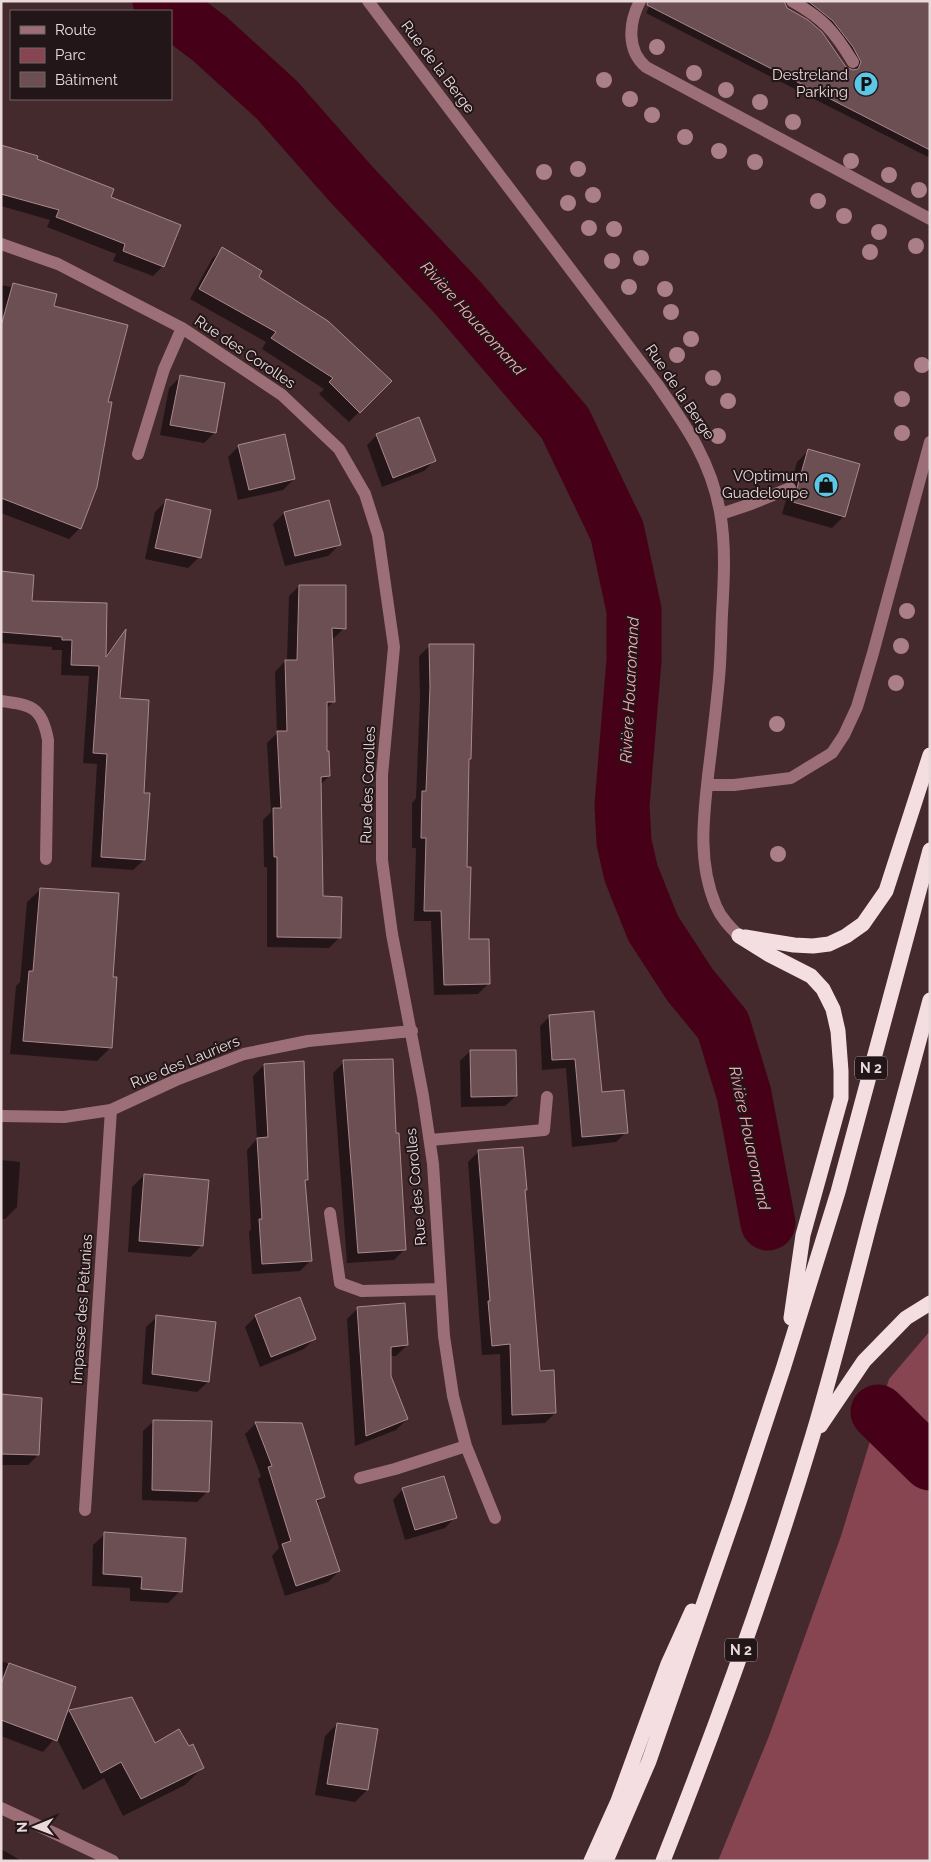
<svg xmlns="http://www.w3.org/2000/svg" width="931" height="1862" viewBox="0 0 931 1862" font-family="Raleway,sans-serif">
<rect width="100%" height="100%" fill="#44292d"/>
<!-- green -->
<path fill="#874551" d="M930,1331v530h-212l51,-125 72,-200 48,-157z"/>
<!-- shadow -->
<path fill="#0007" d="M652,1l132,5 64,64 7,2v-8l-28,-38 -34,-25h137v157l-284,-145z
M1,147l35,12 74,39 53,68 -10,10 -40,-15 3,-7 -69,-27 3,-7 -49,-14z
M222,249l168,132 -41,41 -30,-28 5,-5 -62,-40 4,-7 -76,-43 22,-40z
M13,284l39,23 55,95 -27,126 -11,11 -68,-26v-228l9,2z
M180,377l35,55 -11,11 -44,-8 9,-47z
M377,435l57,26 -10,10 -42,16 -15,-42z
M239,446l55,33 -11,11 -45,10 -10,-43z
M809,450l35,66 -12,12 -50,-14 15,-52z
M166,501l33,56 -11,11 -43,-9 10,-47z
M328,501l11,44 -11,11 -43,10 -12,-42 11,-11z
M1,578l30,24 74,54 20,-24 -6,67 24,95 1,66 -11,10 -42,-3 6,-103 -14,-1 6,-87 -28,-1 1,-25h-10v-3l-51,-4z
M299,586l45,42 -10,10h-3l3,63 -9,9 1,42 3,24 -9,9 2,113 18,39 -11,11 -62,-1v-80h-3l-1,-47 8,-8 -4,-69 10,-10 -2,-61 10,-11h2l2,-65z
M430,646l40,113 -3,3 -1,106 2,72 21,43 -11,11 -44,1 -3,-74h-17l2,-73h-4v-45l4,-5 4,-99 -1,-43z
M41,889l70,158 -14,14 -87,-7 6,-68 4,-4 7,-80z
M550,1016l76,116 -10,10 -44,5 -6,-79 -24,2 -2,-44z
M470,1051l46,45 -11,10 -44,1 -1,-46z
M344,1062l51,73 10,114 -11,11 -47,3 -14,-190z
M264,1065l43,114 -3,4 7,77 -11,11 -48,3 -3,-42 2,-3 -4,-79 10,-11 -4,-63z
M478,1152l48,37 -2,2 15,181 16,41 -10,10 -43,2 -2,-71 -18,1 -14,-193z
M1,1160l19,2 -3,45 -12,12h-4z
M144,1175l58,70 -12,12 -62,-5 4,-65z
M358,1308l49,37 -11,11h-6v20l17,43 -11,11 -41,16 -8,-127z
M256,1316l59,22 -11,11 -44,18 -15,-40z
M157,1317l51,65 -11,10 -55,-8 4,-57z
M1,1396l37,59 -10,10h-27z
M154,1421l54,70 -11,11 -55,-2 1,-69z
M256,1423l67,73 -7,8 23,67 -11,11 -43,14 -13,-40 7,-8 -21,-69 3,-3 -16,-42z
M403,1489l52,28 -10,11 -40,12 -12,-40z
M105,1534l75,57 -12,12 -38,-2v-13l-38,-2 1,-41z
M1,1661l73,27 -11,30 7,-7 61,-12 23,46 49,22 -18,18 -62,31 -19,-38 -21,12 -27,-53 -13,15 -42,-16z
M337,1724l30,66 -12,12 -40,-7 10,-59z
M1,1849l21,12h-21z"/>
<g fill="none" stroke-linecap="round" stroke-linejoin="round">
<!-- river -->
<path stroke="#460017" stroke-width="55" d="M160,1l50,38 67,61 74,84 107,114 107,125 52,108 17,79v50l-12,145 2,37 7,31 22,55 37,57 33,40 21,69 24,129
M878,1412l52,51"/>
</g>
<!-- building -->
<path fill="#6b4f52" stroke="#a9898d" d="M648,1h136l3,7 21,12 14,12 24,35 7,3 5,-1 3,-7 -8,-15 -20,-26 -25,-20h122v149l-283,-145z
M1,145l37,11 -1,3 77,30 -3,8 70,28 -17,42 -41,-16 2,-7 -69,-27 3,-7 -58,-16z
M222,247l40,24 -3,6 69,44 64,60 -32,32 -31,-31 4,-4 -62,-40 5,-6 -77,-43z
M13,283l44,11 -3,12 74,19 -20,77h4l-15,85 -16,42 -80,-31v-172z
M180,375l45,8 -9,50 -46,-8z
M419,417l17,44 -43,17 -17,-44z
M285,434l10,45 -46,11 -11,-45z
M808,449l52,15 -15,53 -52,-15z
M166,499l45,11 -10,48 -46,-10z
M329,500l12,45 -46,11 -11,-44z
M1,571l33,4 -2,26 75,2 -1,54 20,-28 -6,69 29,2 -5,93h6l-5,67 -44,-3 6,-103 -14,-1 6,-87 -28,-1 1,-25h-10v-3l-61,-5z
M299,585h47v44l-14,-1 3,74h-8v49h2l1,25 -9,1 2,119 19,1 -1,41 -64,-1v-80h-3l-1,-49h8l-4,-77h10l-2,-71h12z
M429,644h45l-3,115h-2l-2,108h4l-2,72h20l1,45 -46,1 -3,-74h-17l2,-73h-5l1,-47h4l4,-104z
M40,888l79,5 -6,84h4l-5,71 -89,-7 6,-70h4z
M594,1011l8,81 22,-2 4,43 -46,4 -7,-78 -23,1 -3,-45z
M470,1050h46l1,46 -46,1z
M393,1059l3,74h3l7,117 -48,3 -15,-193z
M304,1061l4,119h-3l7,81 -50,3 -3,-45h3l-5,-81 11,-1 -4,-73z
M523,1147l4,43h-2l15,181 14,-1 2,43 -44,2 -2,-71 -18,2 -4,-45h2l-12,-151z
M144,1174l65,6 -6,66 -64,-5z
M300,1297l16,42 -45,18 -16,-42z
M405,1303l3,42 -17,2v29l17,43 -42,17 -9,-129z
M156,1315l60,7 -7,60 -57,-8z
M1,1394l41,4 -3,57 -38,-1z
M153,1420l59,1 -3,71 -57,-2z
M255,1422l47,1 23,74 -9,3 24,71 -44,15 -14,-42 9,-3 -23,-74 4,-1z
M444,1476l13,42 -42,12 -13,-42z
M104,1532l82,6 -4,54 -41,-3 1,-12 -39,-3z
M9,1663l67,24 -19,54 -56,-21v-36z
M132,1697l23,46 24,-14 10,17 4,-2 11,24 -63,31 -20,-37 -20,11 -32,-63z
M337,1723l41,6 -10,61 -41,-6z"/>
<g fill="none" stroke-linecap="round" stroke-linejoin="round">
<!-- minor -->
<path stroke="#9b6f75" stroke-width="12" d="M368,1l289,383c29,42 54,77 63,128 6,33 4,68 2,102 -1,21 -1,43 -3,64 -3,33 -7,65 -11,98 -5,44 -10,88 8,130 5,12 14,21 23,30
M640,1c-11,21 -14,49 6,66l284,152
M792,1c32,18 42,30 61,61
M1,244l57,20 124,64 100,67 57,54 26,45 13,41 16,112 -12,128v85l10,74 31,162 10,68 11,172 9,60 13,50 29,72
M138,454l26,-85 18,-41
M721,514l30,-10 39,-16
M1,701c31,4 41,6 47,39l-2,119
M707,785h27l57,-7 41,-25 12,-18 13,-28 16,-54 57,-211
M1,1116l63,1 47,-7 65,-30 68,-26 64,-13 104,-10
M430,1140l114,-10 3,-33
M330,1213l10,70 22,8 79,-2
M360,1478l35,-9 71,-23
M85,1510l26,-400
M1,1808l112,53"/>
<!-- highway -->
<path stroke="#f5dee1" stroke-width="15" d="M739,936l29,18 43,22 12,13 10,20 5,22 3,40v27l-38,137 -12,83
M745,937l49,8 19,1 16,-2 17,-8 17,-12 23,-33 44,-136
M820,1426l44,-65 42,-43 24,-15
M591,1861l27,-60 50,-137 24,-53
M606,1861l43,-100 90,-259 44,-133 55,-177 92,-342
M663,1861c55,-139 106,-280 149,-423 22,-73 40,-146 59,-219 19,-73 39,-146 59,-219"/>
</g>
<!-- trees -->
<g fill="#aa8086">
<circle cx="657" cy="47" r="8"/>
<circle cx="694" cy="73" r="8"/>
<circle cx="604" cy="80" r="8"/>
<circle cx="726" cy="90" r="8"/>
<circle cx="630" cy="99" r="8"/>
<circle cx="760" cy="102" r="8"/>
<circle cx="652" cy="115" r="8"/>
<circle cx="793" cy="122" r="8"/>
<circle cx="685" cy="137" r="8"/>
<circle cx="719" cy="151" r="8"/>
<circle cx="851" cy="161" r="8"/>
<circle cx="755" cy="162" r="8"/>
<circle cx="578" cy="169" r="8"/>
<circle cx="544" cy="172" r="8"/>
<circle cx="889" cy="175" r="8"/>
<circle cx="919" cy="190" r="8"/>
<circle cx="593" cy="195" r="8"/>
<circle cx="818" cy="201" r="8"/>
<circle cx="568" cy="203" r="8"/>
<circle cx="844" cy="216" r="8"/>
<circle cx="589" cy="228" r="8"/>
<circle cx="614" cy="229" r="8"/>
<circle cx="879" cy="232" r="8"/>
<circle cx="916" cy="246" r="8"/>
<circle cx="870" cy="252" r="8"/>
<circle cx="641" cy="258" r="8"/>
<circle cx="612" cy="261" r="8"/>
<circle cx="629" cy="287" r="8"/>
<circle cx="665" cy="289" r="8"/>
<circle cx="671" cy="312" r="8"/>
<circle cx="691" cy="339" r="8"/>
<circle cx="677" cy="355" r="8"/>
<circle cx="922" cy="365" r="8"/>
<circle cx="713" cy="378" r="8"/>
<circle cx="902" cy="399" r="8"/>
<circle cx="728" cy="401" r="8"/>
<circle cx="902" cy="433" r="8"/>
<circle cx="718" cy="436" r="8"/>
<circle cx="907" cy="611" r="8"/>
<circle cx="901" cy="646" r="8"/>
<circle cx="896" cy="683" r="8"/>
<circle cx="777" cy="724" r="8"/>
<circle cx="778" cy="854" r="8"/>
</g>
<!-- icons -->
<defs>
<symbol id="parking-disc" viewBox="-11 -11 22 22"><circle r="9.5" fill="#5bc8e7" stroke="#221618"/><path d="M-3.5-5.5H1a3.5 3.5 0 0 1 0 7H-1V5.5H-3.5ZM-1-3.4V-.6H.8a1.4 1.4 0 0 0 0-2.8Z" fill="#111"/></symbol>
<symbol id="shop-disc" viewBox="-11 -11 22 22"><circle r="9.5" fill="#5bc8e7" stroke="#221618"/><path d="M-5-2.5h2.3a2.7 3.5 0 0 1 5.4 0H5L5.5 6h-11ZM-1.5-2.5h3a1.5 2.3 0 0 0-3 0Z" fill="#111"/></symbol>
</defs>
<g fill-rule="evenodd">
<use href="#parking-disc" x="852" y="70" width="28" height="28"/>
<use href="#shop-disc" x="812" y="471" width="28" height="28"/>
</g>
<g text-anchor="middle" stroke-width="4" stroke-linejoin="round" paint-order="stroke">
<!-- shield labels -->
<g fill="#221618" stroke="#ae9ea0" stroke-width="1">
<rect x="855" y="1056.5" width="32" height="23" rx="4"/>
<rect x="725" y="1638.5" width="32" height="23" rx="4"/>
</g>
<g font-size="14" font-weight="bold" fill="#ead9db">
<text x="871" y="1073">N 2</text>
<text x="741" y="1655">N 2</text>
</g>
<!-- street labels -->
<g font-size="15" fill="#ead9db" stroke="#221618">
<text transform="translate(438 67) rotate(53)" y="5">Rue de la Berge</text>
<text transform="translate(245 352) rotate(34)" y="5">Rue des Corolles</text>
<text transform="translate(680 392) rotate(56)" y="5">Rue de la Berge</text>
<text transform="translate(368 785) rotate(-88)" y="5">Rue des Corolles</text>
<text transform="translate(185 1062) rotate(-22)" y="5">Rue des Lauriers</text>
<text transform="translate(416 1187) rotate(-95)" y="5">Rue des Corolles</text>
<text transform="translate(82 1309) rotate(-86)" y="5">Impasse des Pétunias</text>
</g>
<!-- poi labels -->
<g font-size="15" fill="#ead9db" stroke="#221618" text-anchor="end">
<text x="848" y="80">Destreland<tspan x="848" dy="17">Parking</tspan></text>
<text x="808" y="481">VOptimum<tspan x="808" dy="17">Guadeloupe</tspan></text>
</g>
<!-- water labels -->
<g font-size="16" font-style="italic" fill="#f8aab5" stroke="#221618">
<text transform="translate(473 318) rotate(48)" y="6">Rivière Houaromand</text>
<text transform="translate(629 690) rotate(-87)" y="6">Rivière Houaromand</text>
<text transform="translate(750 1138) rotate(78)" y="6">Rivière Houaromand</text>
</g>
</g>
<!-- border -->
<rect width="931" height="1862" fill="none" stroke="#ead9db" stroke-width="5"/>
<!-- legend -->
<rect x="10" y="10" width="162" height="90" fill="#221618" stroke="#726466"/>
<rect x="20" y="26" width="25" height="8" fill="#9b6f75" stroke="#726466"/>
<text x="55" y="35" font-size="15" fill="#ead9db">Route</text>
<rect x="20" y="48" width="25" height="15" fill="#874551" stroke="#726466"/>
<text x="55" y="60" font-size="15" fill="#ead9db">Parc</text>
<rect x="20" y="72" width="25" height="15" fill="#6b4f52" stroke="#726466"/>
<text x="55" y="85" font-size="15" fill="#ead9db">Bâtiment</text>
<!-- north arrow -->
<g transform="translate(35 1827) rotate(269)" stroke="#221618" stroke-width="4" paint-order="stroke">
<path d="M0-4L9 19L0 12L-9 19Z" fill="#ead9db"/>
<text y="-8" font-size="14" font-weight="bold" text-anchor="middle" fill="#ead9db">N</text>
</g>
</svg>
